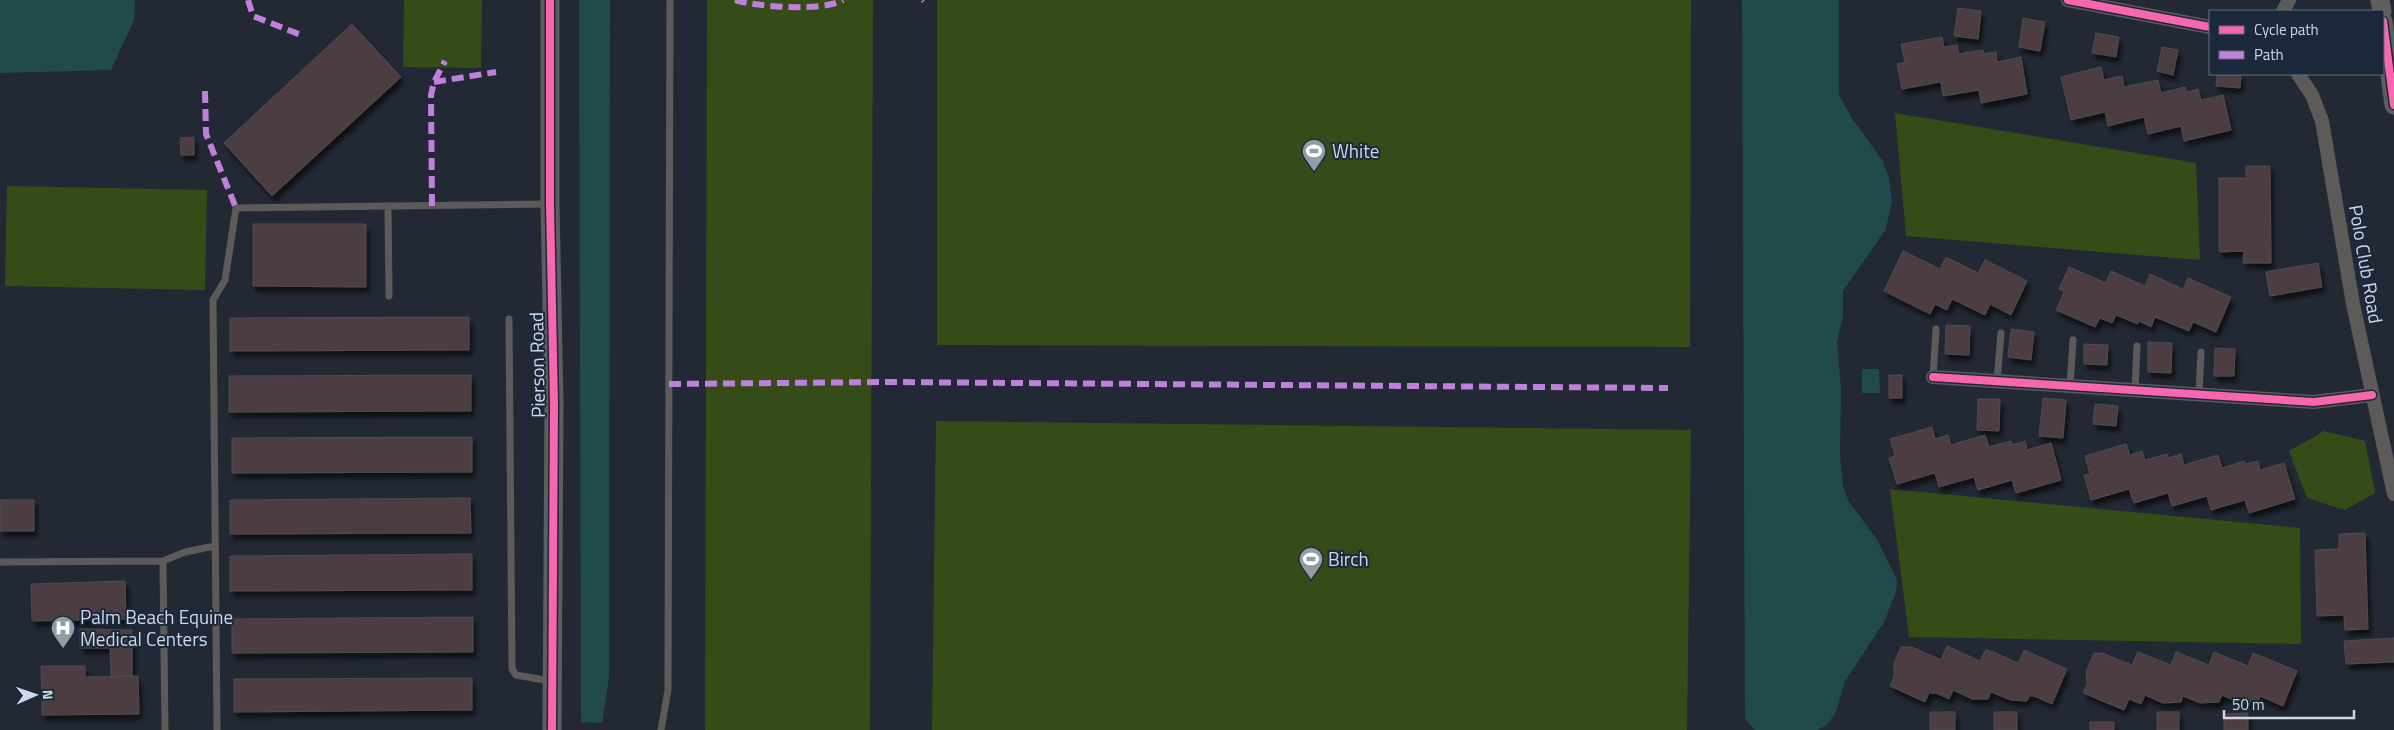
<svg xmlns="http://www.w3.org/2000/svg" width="2394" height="730" viewBox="0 0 2394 730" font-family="'Titillium Web',sans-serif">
<defs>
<filter id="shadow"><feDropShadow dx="3" dy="5.5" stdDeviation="2.5" flood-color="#0009"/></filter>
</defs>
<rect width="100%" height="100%" fill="#232934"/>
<!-- green -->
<path fill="#364c18" d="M404,0h78l-1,68 -78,-1z
M707,0h166l-3,730h-165z
M937,0h754l-1,347 -753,-2z
M1895,113l301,50 4,97 -294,-24z
M7,186l200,4 -2,100 -200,-4z
M936,421l755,9 -4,300h-755z
M2324,431l41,10 10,52 -30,17 -38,-12 -18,-47z
M1890,489l410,39 1,116 -392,-7z"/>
<!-- water -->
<path fill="#204a4c" d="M0,0h135l-1,20 -23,50 -111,3z
M579,0h31l-1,678 -7,45 -21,-1z
M1742,0h97v95l12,22 31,43 7,18 3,23 -6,28 -43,62v25l-6,26 4,46 -1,67 3,31 6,16 27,36 21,42 -1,12 -12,30 -39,59 -9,31 -9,13 -9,5h-63l-10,-11z
M1862,369h17l1,24h-18z"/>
<!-- building -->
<path fill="#4b3e43" stroke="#4e4b50" filter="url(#shadow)" d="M1958,8l23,3 -3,28 -24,-3z
M2023,18l22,4 -5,29 -21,-4z
M352,24l49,53 -129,119 -48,-53z
M2096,33l23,4 -3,20 -24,-4z
M1942,37l2,10 13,-2 2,9 24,-4 1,4 12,-2 1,10 24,-5 6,37 -46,9 -2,-13 -36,6 -2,-14 -39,7 -5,-25 8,-2 -4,-18z
M2162,47l16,3 -5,25 -16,-4z
M2101,67l3,13 18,-4 2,11 34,-7 3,13 24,-6 2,5 11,-3 3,11 22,-5 8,35 -47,11 -3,-15 -33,8 -4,-17 -36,9 -3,-14 -34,8 -10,-43z
M2217,74h24l-1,14 -24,-2z
M194,137v18h-13l-1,-17z
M2246,166h24l1,97h-28l1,-12 -25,1v-74h27z
M253,224h113v63l-113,-1z
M1903,251l37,18 6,-12 32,16 7,-13 42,21 -16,34 -21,-11 -5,11 -33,-16 -5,11 -12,-6 -5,10 -46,-23z
M2318,263l4,24 -52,9 -4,-24z
M2069,267l37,16 5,-12 34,15 5,-12 33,15 5,-11 43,19 -15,35 -23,-10 -4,9 -34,-14 -4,10 -12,-6 -1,3 -22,-9 -4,8 -12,-5 -5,9 -39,-17 8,-18 -5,-3z
M469,317v33l-239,1v-33z
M1946,325l24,1 -1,29 -24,-1z
M2011,329l23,3 -3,28 -23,-3z
M2148,342l24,1 -1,30 -23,-1z
M2084,344l24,1 -1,20 -23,-1z
M2215,348l20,1 -1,27h-20z
M471,375v36l-242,1v-36z
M1889,375h13v23h-13z
M2043,398l23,2 -3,38 -24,-2z
M1978,399h22l-1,32 -22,-1z
M2095,404l23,2 -2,20 -23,-2z
M1932,427l3,12 13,-4 3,10 34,-10 4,12 22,-6 1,4 13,-4 2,9 24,-7 10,37 -45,13 -4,-13 -34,10 -4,-13 -35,10 -4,-14 -38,11 -8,-26 6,-2 -5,-17z
M472,437v35l-240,1v-35z
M2126,444l4,11 12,-4 3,9 22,-6 1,4 13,-4 3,11 34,-10 4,13 22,-7 1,3 13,-3 2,9 24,-7 11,36 -46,14 -4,-13 -34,10 -4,-14 -35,10 -4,-13 -34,10 -5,-14 -38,11 -7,-25 6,-1 -5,-18z
M470,498l1,35 -241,1v-34z
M0,500h34v31h-34z
M2365,533l3,96 -23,1 -1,-15 -27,1 -2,-66 24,-1v-15z
M472,554v36l-242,1v-35z
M125,581l1,38 -94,2 -1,-37z
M473,617v35l-241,1v-34z
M80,629l52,1v46l-21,1 -1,-29h-30z
M2394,638v24l-48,2 -2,-23z
M1947,646l33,15 6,-12 30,13h3l5,-12 43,19 -15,35 -18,-8h-5l-2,5 -16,-1 -20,-8 -3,7h-16l-19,-9 -4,9 -13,-6h-7l-4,9 -35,-16 4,-9v-13l7,-17h11l29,13z
M2138,652l33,13 5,-13 33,13 5,-13 34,14 5,-13 44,18 -14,35 -23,-10 -3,9 -6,-3 -11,1 -18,-8 -3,7 -19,1 -17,-7 -2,6 -18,1 -18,-8 -4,9 -12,-5 -5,11 -41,-17 4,-9 -1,-12 8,-19h8l30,12z
M41,666h44v11l53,-1 1,38 -97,1z
M472,678v32l-238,2v-33z
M1930,712h25v18h-25z
M1994,712h23v18h-23z
M2157,712h22v18h-22z
M2248,713v17h-24v-16z
M2090,722h24v8h-24z"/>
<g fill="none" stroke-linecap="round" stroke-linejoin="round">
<!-- lane -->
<path stroke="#5d5b5a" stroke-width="7" d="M388,206l1,90
M509,319l3,350 4,6 34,6
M1933,377l3,-48
M1997,381l4,-48
M2070,386l3,-46
M2135,390l2,-44
M2199,394l2,-42
M163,561l22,-9 30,-6
M0,562l163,-1 2,169
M217,730l-4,-430 12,-20 11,-72 313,-4
M661,730l7,-40 2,-690"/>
<!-- street -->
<path stroke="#5d5b5a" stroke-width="14" d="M2068,0l142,27
M2283,11l6,-11
M2298,74l14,21 10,26 31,183 41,190
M1933,377l381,25 58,-7"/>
<!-- secondary -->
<path stroke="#5f5e5e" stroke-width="19" d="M550,0v204l4,201 -2,325
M2380,0l2,11
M2383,21l11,84"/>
<!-- quiet -->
<path stroke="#c07fdc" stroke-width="6" stroke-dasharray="12 6" stroke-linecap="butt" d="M248,0l5,16 48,19
M735,0c24,7 86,12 108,0
M923,0l1,1
M434,82l62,-10
M205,91l1,43 30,74
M432,206l-1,-111 3,-13 11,-21
M669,384l220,-2 779,6"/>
<defs>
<path id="cycleway" d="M550,0v204l4,201 -2,325
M2068,0l142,27
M2383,21l11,84
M1933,377l381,25 58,-7"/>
</defs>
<!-- cycleway casing -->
<use href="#cycleway" stroke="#1c283b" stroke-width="11"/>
<!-- cycleway -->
<use href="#cycleway" stroke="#f766af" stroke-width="8"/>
</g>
<!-- icons -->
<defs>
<symbol id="stadium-pin" viewBox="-11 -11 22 30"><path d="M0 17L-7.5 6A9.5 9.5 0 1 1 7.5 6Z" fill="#939ba7" stroke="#1c283b"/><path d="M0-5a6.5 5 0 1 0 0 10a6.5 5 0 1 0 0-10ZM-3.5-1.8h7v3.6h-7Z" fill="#fff"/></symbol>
<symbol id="hospital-pin" viewBox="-11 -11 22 30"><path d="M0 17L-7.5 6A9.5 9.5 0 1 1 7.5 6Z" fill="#939ba7" stroke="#1c283b"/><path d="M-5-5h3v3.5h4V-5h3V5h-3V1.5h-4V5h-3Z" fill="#fff"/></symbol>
</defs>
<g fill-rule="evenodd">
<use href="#stadium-pin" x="1300" y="137" width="28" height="38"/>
<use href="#stadium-pin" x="1297" y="545" width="28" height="38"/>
<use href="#hospital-pin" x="49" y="614" width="28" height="38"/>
</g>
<g text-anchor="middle" stroke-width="4" stroke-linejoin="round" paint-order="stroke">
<!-- poi labels -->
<g font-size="19" fill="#d0d8e5" stroke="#1c283b" text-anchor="start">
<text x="1332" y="158">White</text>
<text x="1328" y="566">Birch</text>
<text x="80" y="624">Palm Beach Equine<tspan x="80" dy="22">Medical Centers</tspan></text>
</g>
<!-- street labels -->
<g font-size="19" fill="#d0d8e5" stroke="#1c283b">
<text transform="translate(2366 264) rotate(80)" y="7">Polo Club Road</text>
<text transform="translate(537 365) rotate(-91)" y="7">Pierson Road</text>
</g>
</g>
<!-- legend -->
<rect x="2209" y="10" width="175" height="65" fill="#1c283b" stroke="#646e7f"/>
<rect x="2219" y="26" width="25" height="8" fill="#f766af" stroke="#646e7f"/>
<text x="2254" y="35" font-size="15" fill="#d0d8e5">Cycle path</text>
<rect x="2219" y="51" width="25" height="8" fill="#c07fdc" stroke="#646e7f"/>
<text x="2254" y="60" font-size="15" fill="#d0d8e5">Path</text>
<!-- north arrow -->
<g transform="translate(35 695) rotate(88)" stroke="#1c283b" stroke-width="4" paint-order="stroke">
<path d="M0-4L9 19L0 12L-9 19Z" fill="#d0d8e5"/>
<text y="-8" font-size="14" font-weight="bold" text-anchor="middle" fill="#d0d8e5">N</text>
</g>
<!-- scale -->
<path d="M2224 710v8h130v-8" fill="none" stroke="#d0d8e5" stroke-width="2.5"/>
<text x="2232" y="710" font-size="15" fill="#d0d8e5" stroke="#1c283b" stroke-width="4" paint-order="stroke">50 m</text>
</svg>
